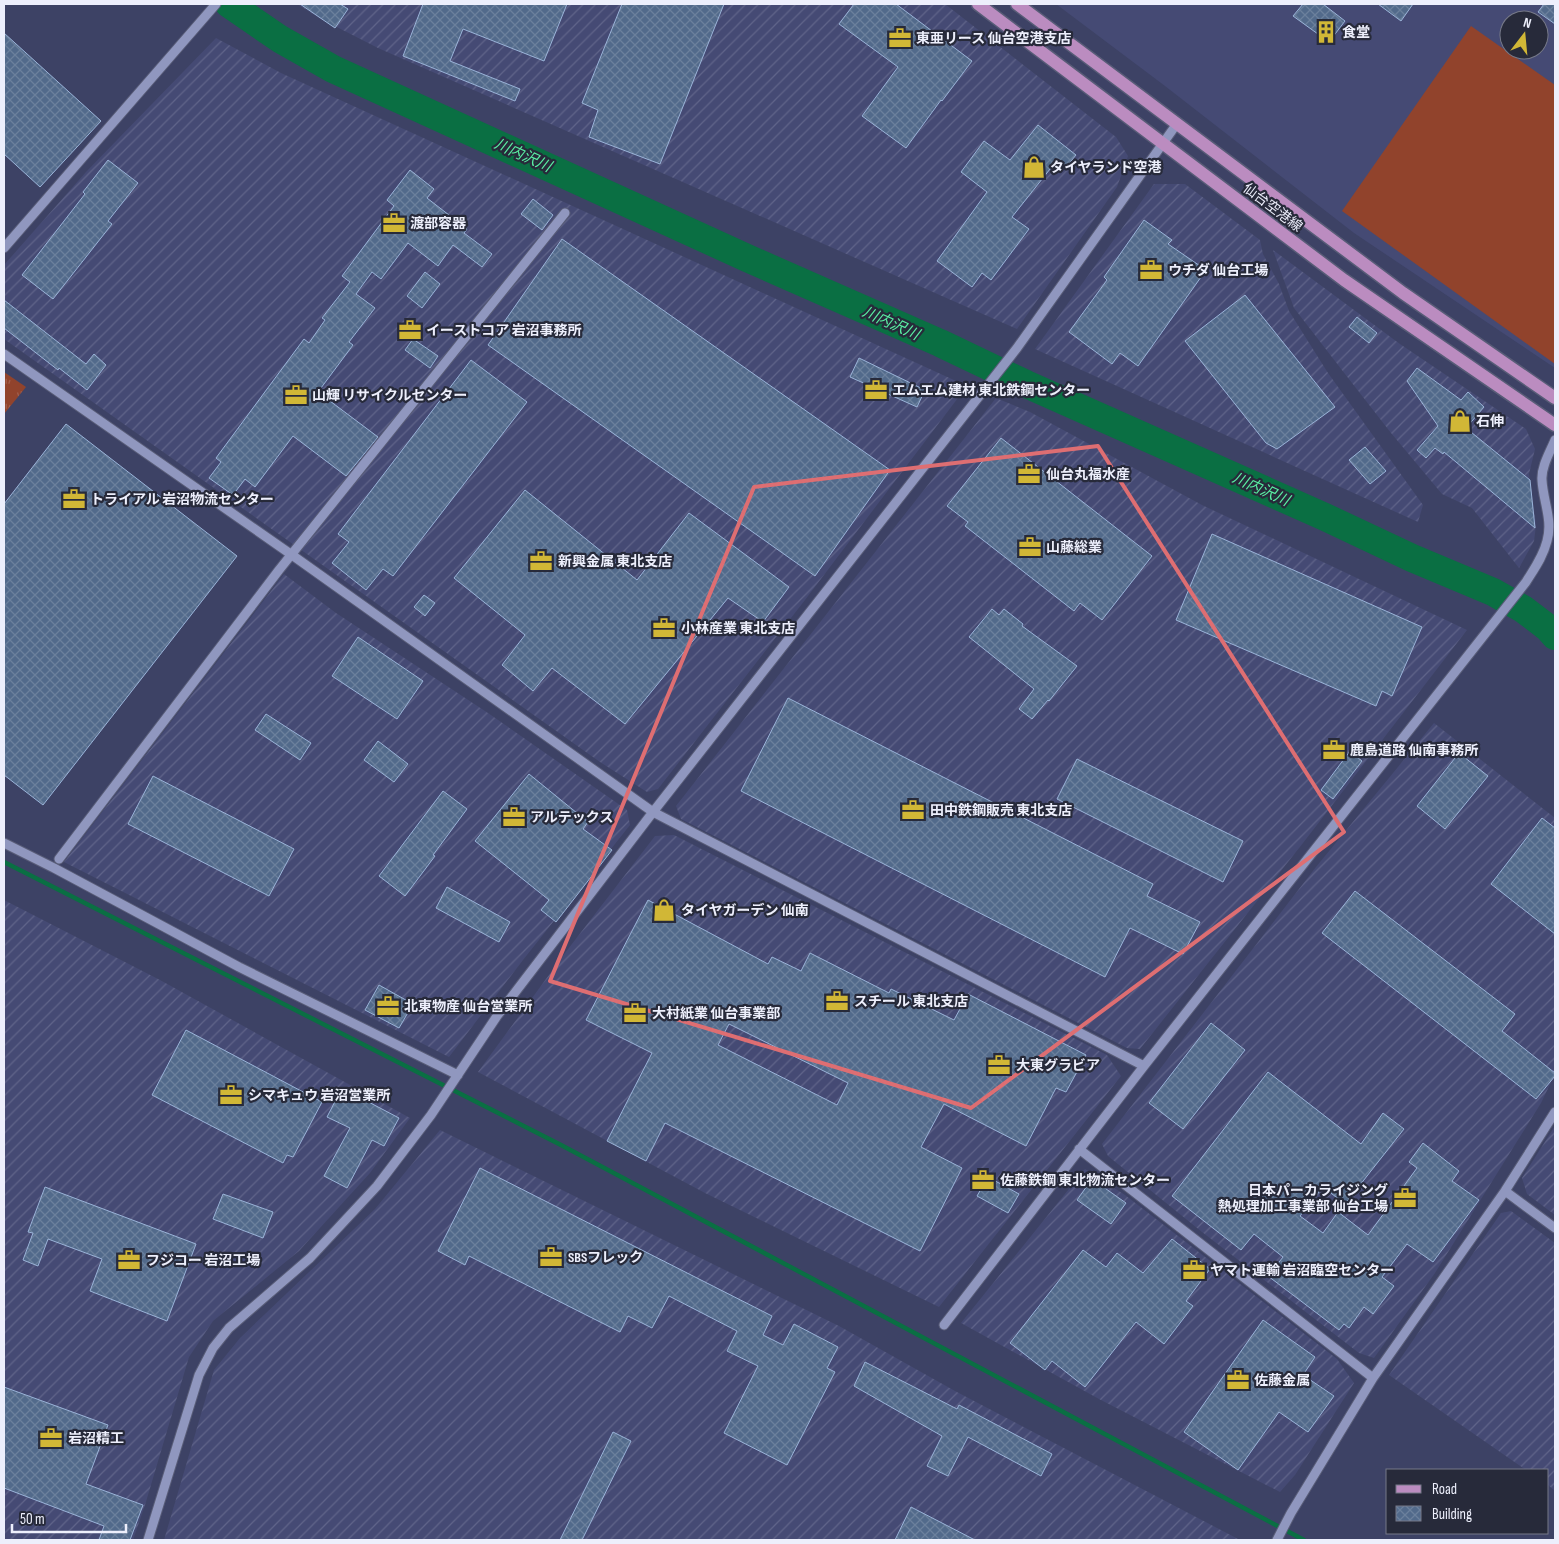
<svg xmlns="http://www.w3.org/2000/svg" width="1559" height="1544" viewBox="0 0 1559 1544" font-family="'Sofia Sans Condensed','Noto Sans JP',sans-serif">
<defs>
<pattern id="industrial-furrows" width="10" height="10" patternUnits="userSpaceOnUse" patternTransform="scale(1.25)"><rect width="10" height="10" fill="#454a74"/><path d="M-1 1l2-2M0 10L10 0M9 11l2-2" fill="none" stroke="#606489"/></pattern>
<pattern id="park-tufts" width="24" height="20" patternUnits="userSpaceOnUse" patternTransform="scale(1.25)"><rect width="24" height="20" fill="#91432c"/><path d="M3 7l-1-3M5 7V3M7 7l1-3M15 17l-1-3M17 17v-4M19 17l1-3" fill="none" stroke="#a15e4c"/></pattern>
<pattern id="building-cross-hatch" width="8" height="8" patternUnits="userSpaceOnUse" patternTransform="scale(1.25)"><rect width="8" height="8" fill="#526a8b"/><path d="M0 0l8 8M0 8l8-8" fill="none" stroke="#6b809c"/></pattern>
</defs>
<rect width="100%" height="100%" fill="#3d4265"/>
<!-- built -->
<path fill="#454a74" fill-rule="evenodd" d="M1056,4h499v364l-201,-135 -189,-147zM1509,20h30v30h-30z"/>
<!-- industrial -->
<path fill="url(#industrial-furrows)" d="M297,4h648l171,133 12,19 -11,31 -100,142 -639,-281 -57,-29z
M216,38l65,35 686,313 -162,214 -147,189 -11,3 -47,-30 -596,-423v-74l82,-93z
M1154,184h31l75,56 3,14 16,30 10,27 39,62 95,132 -5,17 -383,-173z
M1273,250l127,94 126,85 9,20 -6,25 7,51 -2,16 -15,27 -47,-60 -30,-14 -51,-61 -46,-59 -51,-66z
M996,398l34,14 172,93 265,125 -164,213 -163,206 -13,-1 -446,-229 -5,-13z
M284,574l52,39 152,100 139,97 3,15 -107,135 -74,97 -385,-195z
M1434,723l121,95v256l-14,29 -106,170 -61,85 -15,-5 -157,-121 -94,-76 -6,-12 214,-277z
M674,835l433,220 14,21 -182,231 -234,-114 -227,-121 87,-119 90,-117z
M4,900l156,80 250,138 -40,55 -71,78 -86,70 -24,36 -44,148 -12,35h-129z
M1555,1126v89l-28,-21 -5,-16z
M440,1130l399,196 116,65 285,149h-1076l50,-170 26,-32 135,-129z
M1085,1169l40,26 212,164 17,24 -59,92 -15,17 -181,-93 -138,-76z
M1511,1211l44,32v248l-7,-6v-15h-22l-137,-95 112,-162z"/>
<!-- park -->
<path fill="url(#park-tufts)" d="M4,372l22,15 -22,27z"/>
<!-- pitch -->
<path fill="#91432c" d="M1471,26l84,59v279l-213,-153z"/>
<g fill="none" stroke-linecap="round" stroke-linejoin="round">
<!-- stream -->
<path stroke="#0a6f43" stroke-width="4.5" d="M4,862l557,283 743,395"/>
<!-- river -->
<path stroke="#0a6f43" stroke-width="28" d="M229,4l51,35 53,30 414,189 193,85 86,41 299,133 87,41 81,34 30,17 25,19 7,8"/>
</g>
<!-- building -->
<path fill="url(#building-cross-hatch)" stroke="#9ab3d8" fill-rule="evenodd" d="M300,4h40l8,5 -13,19z
M423,4h144l-23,57 -81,-32 -13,32 70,28 -5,12 -112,-45z
M622,4h102l-64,160 -71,-27 9,-27 -16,-7z
M854,4h42l76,57 -30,40 -1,-1 -35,48 -44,-32 36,-49 -59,-43z
M1303,4h20l22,17 -16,21 -36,-26z
M1378,4h35l-12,17z
M1544,4h11v20l-17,-12z
M4,33l97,88 -61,66 -36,-33z
M1038,125l38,30 -9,11 -9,-7 -46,58 17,12 -38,51 -9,-7 -10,14 -35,-26 50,-69 -26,-20 23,-31 26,19z
M108,160l30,23 -30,38 4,3 -59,75 -31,-24 63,-81 -2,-2z
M410,170l24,19 -7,9 40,31 -3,4 28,21 -10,13 -29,-22 -15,21 -30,-23 -27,36 -9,-7 -16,22 19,14 -26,34 4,3 -35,47 60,45 -32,39 -53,-40 -38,51 -10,-8 -12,16 -24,-17 12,-16 -5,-4 88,-119 5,4 16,-23 -3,-2 28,-36 -8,-6 52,-70 -7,-6z
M533,199l20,16 -11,15 -21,-16z
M1144,220l28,20 -4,4 38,26 -68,96 -18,-13 -8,11 -43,-32 38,-52 -3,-3z
M562,239l328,231 -75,106 -327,-231z
M425,272l15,12 -18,24 -15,-12z
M1245,295l90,112 -58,42 -11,-6 -81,-102z
M4,300l82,64 8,-10 12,11 -19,25 -28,-22 -1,2 -54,-42z
M1357,317l20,16 -8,10 -20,-16z
M413,339l25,17 -8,12 -25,-18z
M859,358l66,32 -8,17 -67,-30z
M471,360l56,42 -134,174 -10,-7 -17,21 -34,-27 17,-21 -11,-8z
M1417,368l44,32 7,-8 16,15 -18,21 64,52 5,48 -91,-76 -1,2 -8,-6 -9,10 -9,-8 21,-24 -31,-45z
M66,424l171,132 -194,249 -39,-30v-271z
M1001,438l151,118 -50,64 -22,-17 -6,8 -109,-85 3,-4 -21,-16z
M1365,447l21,24 -16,13 -21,-24z
M525,490l112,90 52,-67 100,74 -26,35 -35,-24 -103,126 -73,-56 -19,23 -31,-26 23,-30 -71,-57z
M1212,534l210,93 -30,69 -10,-5 -6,15 -200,-86z
M424,595l11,8 -10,13 -11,-9z
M992,609l7,6 5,-6 19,15 -1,2 55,40 -28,35 -1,-1 -16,19 -13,-10 15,-20 -65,-52z
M358,637l65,44 -26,38 -65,-43z
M788,698l365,186 -6,12 53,26 -17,32 -53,-26 -25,49 -364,-186z
M266,714l45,29 -11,17 -45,-30z
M378,741l30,23 -14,18 -30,-22z
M1350,751l12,10 -29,38 -12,-9z
M1459,753l29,23 -43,53 -28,-23z
M1077,759l166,82 -20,41 -166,-83z
M529,774l59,48 -5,7 29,21 -56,72 -15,-12 8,-10 -74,-59z
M153,776l141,73 -25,47 -141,-72z
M443,791l24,18 -34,46 2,1 -30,40 -26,-20z
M1542,818l13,10v106l-64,-50z
M447,887l63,35 -11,20 -63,-34z
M1355,891l160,123 -13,17 53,42v3l-19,23 -214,-166z
M648,900l120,64 4,-7 29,14 9,-18 79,40 2,-4 63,31 14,-26 118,61 -20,37 -10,-4 -30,58 -82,-42 -23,43 41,21 -42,83 -255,-128 -19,38 -39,-20 45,-88 -66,-33zM729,1024l119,59 -11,22 -119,-60z
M379,985l34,19 -14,24 -34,-18z
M1211,1023l34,27 -62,79 -34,-26z
M186,1030l136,72 -29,55 -6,-2 -4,8 -131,-68z
M1268,1072l93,72 22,-31 21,16 -59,75 -22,-17 -23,29 23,17 15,-21 30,23 49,-67 -8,-6 14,-19 36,28 -7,10 27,19 -46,62 -26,-18 -25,33 12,9 -21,28 -9,-7 -15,21 -5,-4 -5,6 -71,-54 15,-19 -29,-23 -13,16 -69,-54z
M342,1088l57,30 -15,28 -12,-6 -25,48 -23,-12 26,-48 -23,-11z
M480,1168l292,148 -9,19 20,10 11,-21 44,23 -11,21 8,4 -48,93 -63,-32 34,-67 -31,-15 10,-20 -68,-35 -17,32 -24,-12 -8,16 -151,-76 -4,9 -27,-14z
M988,1177l31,17 -11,19 -31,-17z
M1092,1179l34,24 -15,21 -34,-24z
M45,1187l151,57 -29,77 -77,-30 12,-32 -54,-20 -10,27 -15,-6 10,-27 -5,-1z
M223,1194l50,18 -10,26 -50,-19z
M1172,1239l38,30 -24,32 7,5 -29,38 -28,-22 -51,65 -33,-26 -7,9 -35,-27 73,-93 23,17 11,-14 26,20z
M1263,1320l52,37 -12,18 31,21 -26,36 -29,-20 -41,58 -54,-38z
M865,1362l92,47 2,-4 93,49 -11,22 -73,-39 -20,39 -21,-10 15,-30 -88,-50z
M4,1387l104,38 -22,59 57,21 -13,35h-31l5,-14 -100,-38z
M613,1432l18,9 -49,99h-22z
M911,1507l64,33h-80z"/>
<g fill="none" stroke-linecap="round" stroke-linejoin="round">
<defs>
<path id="minor" d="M4,248l212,-244
M4,354l288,201 361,257 491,254
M4,843l50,25 185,99 219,108
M59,859l220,-289 286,-357
M1079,1149l294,229
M1505,1191l50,37
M944,1325l200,-259 382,-484c8,-13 17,-25 21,-41 6,-21 -4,-40 -5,-61 -1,-13 8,-28 13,-40
M148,1540l51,-165 14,-27 16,-20 81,-70 67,-72 54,-71 66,-99 156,-204 364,-464 159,-223
M1277,1540l14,-27 82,-135 132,-187 50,-79"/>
<path id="major" d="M978,4l366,276 211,145
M1017,4l386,289 152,105"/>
</defs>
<!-- minor casing -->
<use href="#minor" stroke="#585c77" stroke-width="11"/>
<!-- major casing -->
<use href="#major" stroke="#585c77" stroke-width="15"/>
<!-- minor -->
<use href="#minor" stroke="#9097bf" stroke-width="9"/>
<!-- major -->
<use href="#major" stroke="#bb8cc0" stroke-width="12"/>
</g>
<!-- marked area -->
<path fill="none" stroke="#de6e72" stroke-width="4" stroke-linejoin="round" d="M1098,446l246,386 -373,276 -421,-127 204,-494z"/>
<!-- icons -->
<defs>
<symbol id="building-bare" viewBox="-9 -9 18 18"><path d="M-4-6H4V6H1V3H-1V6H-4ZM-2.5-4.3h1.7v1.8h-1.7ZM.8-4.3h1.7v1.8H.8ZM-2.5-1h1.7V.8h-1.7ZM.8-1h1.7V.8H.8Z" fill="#d1b736" stroke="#272a3a" stroke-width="2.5" paint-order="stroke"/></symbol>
<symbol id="office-bare" viewBox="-9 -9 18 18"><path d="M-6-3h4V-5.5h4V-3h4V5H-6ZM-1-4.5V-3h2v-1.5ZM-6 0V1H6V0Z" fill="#d1b736" stroke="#272a3a" stroke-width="2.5" paint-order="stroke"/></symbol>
<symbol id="shop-bare" viewBox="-9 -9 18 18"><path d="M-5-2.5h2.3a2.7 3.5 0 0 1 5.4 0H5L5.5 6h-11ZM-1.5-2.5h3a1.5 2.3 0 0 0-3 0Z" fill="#d1b736" stroke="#272a3a" stroke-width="2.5" paint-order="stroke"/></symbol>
</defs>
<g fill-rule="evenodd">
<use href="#building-bare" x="1310" y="16" width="32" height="32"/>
<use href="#office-bare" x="884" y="22" width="32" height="32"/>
<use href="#shop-bare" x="1018" y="151" width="32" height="32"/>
<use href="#office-bare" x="378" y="207" width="32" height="32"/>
<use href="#office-bare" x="1135" y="254" width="32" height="32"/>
<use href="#office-bare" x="394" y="314" width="32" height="32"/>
<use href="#office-bare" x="860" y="374" width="32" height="32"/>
<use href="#office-bare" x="280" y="379" width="32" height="32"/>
<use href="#shop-bare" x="1444" y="405" width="32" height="32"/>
<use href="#office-bare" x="1013" y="458" width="32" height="32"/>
<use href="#office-bare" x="58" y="483" width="32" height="32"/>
<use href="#office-bare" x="1014" y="531" width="32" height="32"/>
<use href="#office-bare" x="525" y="545" width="32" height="32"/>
<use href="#office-bare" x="648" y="612" width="32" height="32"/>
<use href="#office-bare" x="1318" y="734" width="32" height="32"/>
<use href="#office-bare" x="897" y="794" width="32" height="32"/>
<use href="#office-bare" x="498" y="801" width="32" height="32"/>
<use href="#shop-bare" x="648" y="894" width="32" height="32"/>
<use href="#office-bare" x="821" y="985" width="32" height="32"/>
<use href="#office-bare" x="372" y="990" width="32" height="32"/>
<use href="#office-bare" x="619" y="997" width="32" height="32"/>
<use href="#office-bare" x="983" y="1049" width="32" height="32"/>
<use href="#office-bare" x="215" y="1079" width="32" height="32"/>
<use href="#office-bare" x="967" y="1164" width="32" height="32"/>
<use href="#office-bare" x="1389" y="1182" width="32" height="32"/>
<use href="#office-bare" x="535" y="1241" width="32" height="32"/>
<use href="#office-bare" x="113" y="1244" width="32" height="32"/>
<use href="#office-bare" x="1178" y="1254" width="32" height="32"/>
<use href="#office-bare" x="1222" y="1364" width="32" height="32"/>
<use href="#office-bare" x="35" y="1422" width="32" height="32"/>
</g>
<g text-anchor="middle" stroke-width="4.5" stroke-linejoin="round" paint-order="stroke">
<!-- poi labels -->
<g font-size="14" font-weight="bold" fill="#edeffc" stroke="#272a3a" text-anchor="start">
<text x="1342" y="37">食堂</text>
<text x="916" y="43">東亜リース 仙台空港支店</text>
<text x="1050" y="172">タイヤランド空港</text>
<text x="410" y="228">渡部容器</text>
<text x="1168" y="275">ウチダ 仙台工場</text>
<text x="426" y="335">イーストコア 岩沼事務所</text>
<text x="892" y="395">エムエム建材 東北鉄鋼センター</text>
<text x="312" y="400">山輝 リサイクルセンター</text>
<text x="1476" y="426">石伸</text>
<text x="1046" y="479">仙台丸福水産</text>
<text x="90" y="504">トライアル 岩沼物流センター</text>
<text x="1046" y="552">山藤総業</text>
<text x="558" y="566">新興金属 東北支店</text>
<text x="681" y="633">小林産業 東北支店</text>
<text x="1350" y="755">鹿島道路 仙南事務所</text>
<text x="930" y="815">田中鉄鋼販売 東北支店</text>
<text x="530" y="822">アルテックス</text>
<text x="681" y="915">タイヤガーデン 仙南</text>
<text x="854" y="1006">スチール 東北支店</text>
<text x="404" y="1011">北東物産 仙台営業所</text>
<text x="652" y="1018">大村紙業 仙台事業部</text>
<text x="1016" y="1070">大東グラビア</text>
<text x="248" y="1100">シマキュウ 岩沼営業所</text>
<text x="1000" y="1185">佐藤鉄鋼 東北物流センター</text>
<text x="1388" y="1195" text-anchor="end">日本パーカライジング<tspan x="1388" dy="16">熱処理加工事業部 仙台工場</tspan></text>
<text x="568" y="1262">SBSフレック</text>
<text x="146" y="1265">フジコー 岩沼工場</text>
<text x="1210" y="1275">ヤマト運輸 岩沼臨空センター</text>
<text x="1254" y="1385">佐藤金属</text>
<text x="68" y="1443">岩沼精工</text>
</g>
<!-- street labels -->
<g font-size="14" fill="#edeffc" stroke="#272a3a">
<text transform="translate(1273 207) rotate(37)" y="5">仙台空港線</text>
</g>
<!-- water labels -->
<g font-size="15" font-style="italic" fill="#5aefa3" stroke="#272a3a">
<text transform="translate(523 155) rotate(24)" y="5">川内沢川</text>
<text transform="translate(891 323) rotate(24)" y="5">川内沢川</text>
<text transform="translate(1261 489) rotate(24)" y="5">川内沢川</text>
</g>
</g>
<!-- border -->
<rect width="1559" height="1544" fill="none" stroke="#edeffc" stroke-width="10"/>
<!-- legend -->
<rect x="1386" y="1469" width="162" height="65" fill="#272a3a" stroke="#767988"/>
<rect x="1396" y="1485" width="25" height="8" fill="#bb8cc0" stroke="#767988"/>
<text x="1432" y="1494" font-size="15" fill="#edeffc">Road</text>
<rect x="1396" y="1506" width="25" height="15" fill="url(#building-cross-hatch)" stroke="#767988"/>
<text x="1432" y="1519" font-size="15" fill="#edeffc">Building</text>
<!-- north arrow -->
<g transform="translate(1524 35) rotate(16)"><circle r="24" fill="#272a3a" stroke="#767988"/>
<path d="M0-4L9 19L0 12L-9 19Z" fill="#d1b736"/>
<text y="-8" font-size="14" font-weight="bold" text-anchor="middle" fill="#edeffc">N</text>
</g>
<!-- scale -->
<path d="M12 1524v8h114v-8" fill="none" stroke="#edeffc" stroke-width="2.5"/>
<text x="20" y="1524" font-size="15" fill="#edeffc" stroke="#272a3a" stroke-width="4" paint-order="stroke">50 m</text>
</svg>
